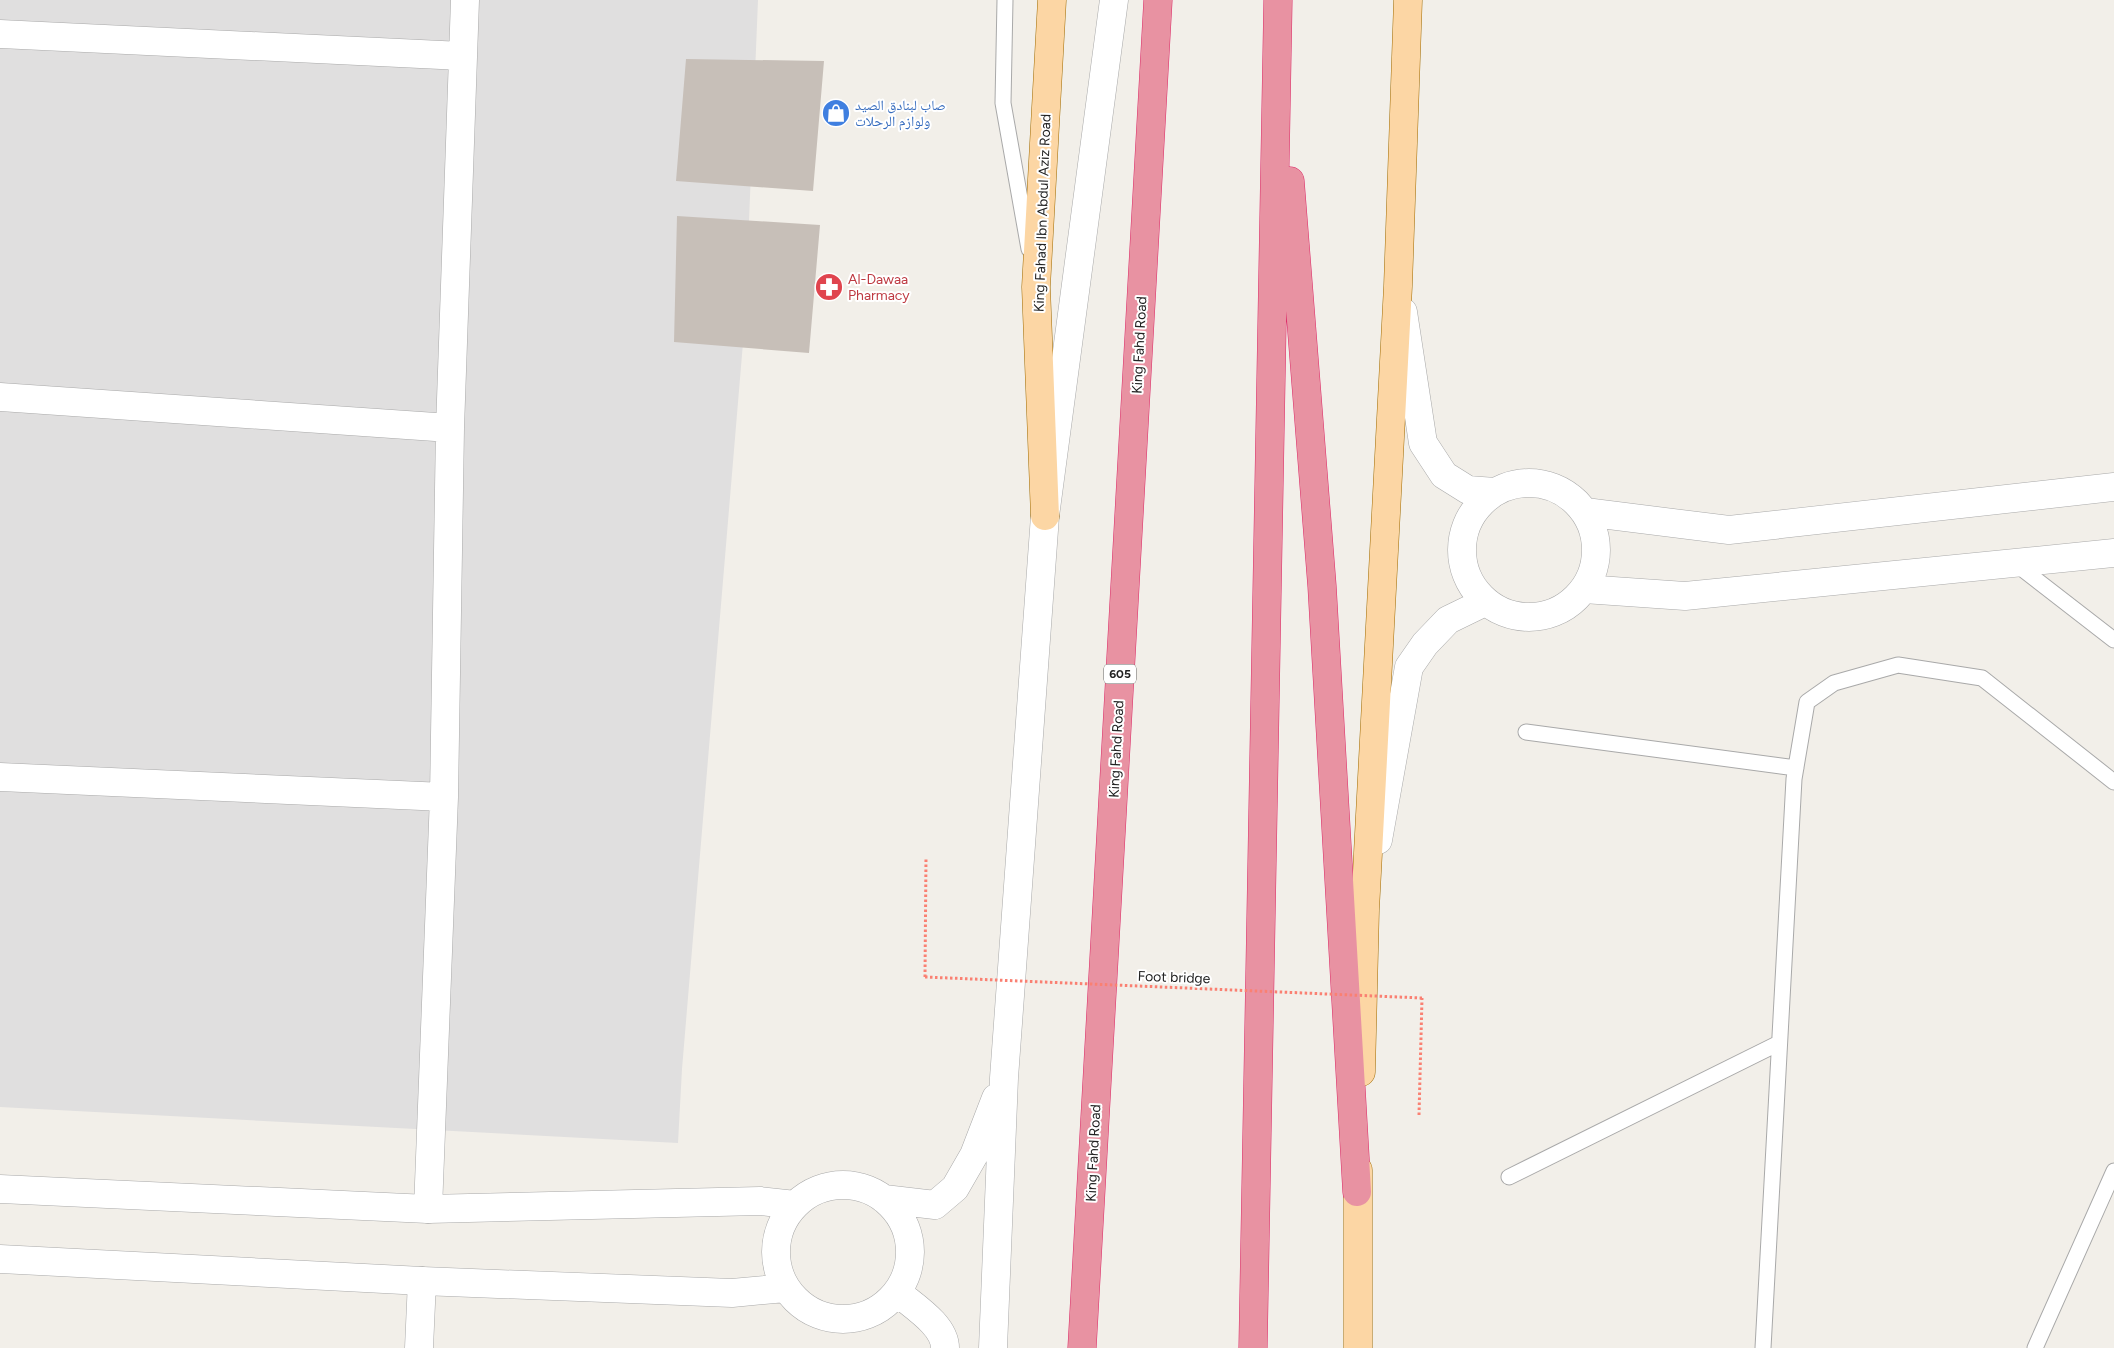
<svg xmlns="http://www.w3.org/2000/svg" width="2114" height="1348" viewBox="0 0 2114 1348" font-family="Figtree,'Noto Naskh Arabic',sans-serif">
<rect width="100%" height="100%" fill="#f2efe9"/>
<!-- residential -->
<path fill="#e0dfdf" d="M0,0h758l-13,319 -63,750 -4,74 -678,-36z"/>
<!-- building -->
<path fill="#c7bfb8" d="M686,59l138,2 -11,130 -137,-10z
M677,216l143,9 -11,128 -135,-11z"/>
<g fill="none" stroke-linecap="round" stroke-linejoin="round">
<defs>
<path id="service" d="M1005,0l-2,103 26,146
M2016,564l98,76
M1526,732l270,36
M1509,1177l270,-134
M1763,1348l31,-569 13,-77 27,-19 64,-18 84,13 132,104
M2035,1348l79,-177"/>
<path id="minor" d="M0,34l462,22
M0,397l450,31
M0,777l444,20
M428,1209l16,-412 6,-369 15,-428
M419,1348l3,-67"/>
<path id="tertiary" d="M1403,312l20,131 21,32 24,15 27,2
M1462 550a67 67 0 1 1 134 0a67 67 0 1 1-134 0Z
M1585,512l144,18 385,-43
M1584,589l101,7 429,-43
M1378,840l31,-173 16,-23 23,-24 37,-18
M776 1252a67 67 0 1 1 134 0a67 67 0 1 1-134 0Z
M0,1189l428,20 332,-8 35,4
M884,1199l51,6 20,-17 19,-33 22,-57
M0,1259l422,22 310,12 53,-5
M897,1292c16,14 48,33 48,56
M993,1348l11,-270 41,-562 69,-516"/>
<path id="primary" d="M1045,516l-9,-229 16,-287
M1361,1072l4,-162 33,-624 10,-286
M1358,1348v-178"/>
<path id="motorway" d="M1290,181l32,405 35,606
M1082,1348l76,-1348
M1253,1348l25,-1348"/>
</defs>
<!-- service casing -->
<use href="#service" stroke="#a9a9a9" stroke-width="17"/>
<!-- minor casing -->
<use href="#minor" stroke="#a9a9a9" stroke-width="29"/>
<!-- tertiary casing -->
<use href="#tertiary" stroke="#a9a9a9" stroke-width="29"/>
<!-- primary casing -->
<use href="#primary" stroke="#a06b00" stroke-width="29"/>
<!-- motorway casing -->
<use href="#motorway" stroke="#dc2a67" stroke-width="29"/>
<!-- path -->
<path stroke="#fa8072" stroke-width="3" stroke-dasharray="2.5 2.5" stroke-linecap="butt" d="M925,977l1,-120
M1419,1115l3,-117"/>
<!-- service -->
<use href="#service" stroke="#fff" stroke-width="15"/>
<!-- minor -->
<use href="#minor" stroke="#fff" stroke-width="28"/>
<!-- tertiary -->
<use href="#tertiary" stroke="#fff" stroke-width="28"/>
<!-- primary -->
<use href="#primary" stroke="#fcd6a4" stroke-width="28"/>
<!-- motorway -->
<use href="#motorway" stroke="#e892a2" stroke-width="28"/>
<!-- path-bridge -->
<path stroke="#fa8072" stroke-width="3" stroke-dasharray="2.5 2.5" stroke-linecap="butt" d="M925,977l497,21"/>
</g>
<!-- icons -->
<defs>
<symbol id="shop-disc" viewBox="-11 -11 22 22"><circle r="9.5" fill="#3f7fe0" stroke="#fff"/><path d="M-5-2.5h2.3a2.7 3.5 0 0 1 5.4 0H5L5.5 6h-11ZM-1.5-2.5h3a1.5 2.3 0 0 0-3 0Z" fill="#fff"/></symbol>
<symbol id="pharmacy-disc" viewBox="-11 -11 22 22"><circle r="9.5" fill="#e0444e" stroke="#fff"/><path d="M-2-6h4v4h4v4h-4v4h-4v-4h-4v-4h4Z" fill="#fff"/></symbol>
</defs>
<g fill-rule="evenodd">
<use href="#shop-disc" x="820" y="97" width="32" height="32"/>
<use href="#pharmacy-disc" x="813" y="271" width="32" height="32"/>
</g>
<g text-anchor="middle" stroke-width="4" stroke-linejoin="round" paint-order="stroke">
<!-- shield labels -->
<rect fill="#fff" stroke="#646464" stroke-width="1" x="1104" y="664.5" width="32" height="19" rx="4"/>
<g font-size="12" font-weight="bold" fill="#222">
<text x="1120" y="678">605</text>
</g>
<!-- shop labels -->
<g font-size="14" fill="#366cbe" stroke="#fff" text-anchor="start">
<text x="855" y="110">صاب لبنادق الصيد<tspan x="855" dy="16">ولوازم الرحلات</tspan></text>
</g>
<!-- street labels -->
<g font-size="14" fill="#222" stroke="#fff">
<text transform="translate(1042 213) rotate(-88)" y="5">King Fahad Ibn Abdul Aziz Road</text>
<text transform="translate(1139 345) rotate(-87)" y="5">King Fahd Road</text>
<text transform="translate(1116 749) rotate(-87)" y="5">King Fahd Road</text>
<text transform="translate(1174 977) rotate(2)" y="5">Foot bridge</text>
<text transform="translate(1093 1153) rotate(-87)" y="5">King Fahd Road</text>
</g>
<!-- health labels -->
<g font-size="14" fill="#be3a42" stroke="#fff" text-anchor="start">
<text x="848" y="284">Al-Dawaa<tspan x="848" dy="16">Pharmacy</tspan></text>
</g>
</g>
</svg>
